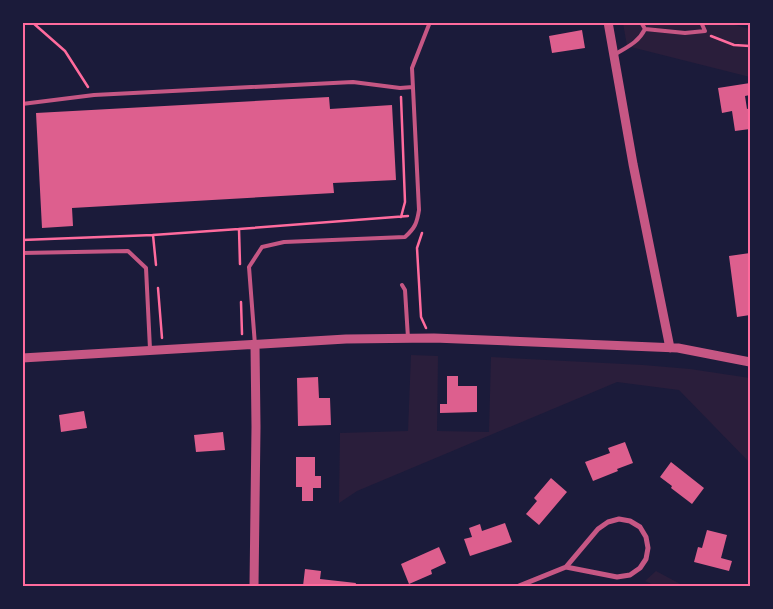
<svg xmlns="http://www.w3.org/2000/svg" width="773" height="609" viewBox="0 0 773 609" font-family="'Fira Sans Condensed',sans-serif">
<rect width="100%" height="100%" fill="#1b1b3a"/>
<!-- green -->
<path fill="#2a1e3b" d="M723,22l27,7v48l-123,-31 -4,-23z
M411,355l27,1 -1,75 52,1 2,-75 152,8 47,4 60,9v85l-71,-73 -62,-8 -260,109 -18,12 1,-70 68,-2z
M656,571l28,15h-28l-11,-5z"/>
<!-- building -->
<path fill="#dd5f8e" d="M582,30l3,18 -33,5 -3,-17z
M750,83v12l-5,1 2,13 3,-1v21l-15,2 -3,-20 -10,2 -4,-25z
M329,97l1,12 62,-4 4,75 -63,3 1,10 -262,15 1,18 -31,2 -6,-115z
M750,253v62l-13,2 -8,-61z
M447,376h11v10h19v26l-37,1v-9h7z
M318,377l1,21h11l1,27 -33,1 -1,-48z
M84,411l3,17 -26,4 -2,-17z
M223,432l2,18 -29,2 -2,-17z
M625,442l8,21 -16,6 1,2 -25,10 -8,-19 25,-9 -2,-5z
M296,457h19v19h6v12h-8v13h-11v-14h-6z
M671,462l33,26 -12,16 -21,-16 1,-2 -12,-9z
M551,478l16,14 -28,33 -13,-11 11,-13 -3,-3z
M505,523l7,19 -42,14 -6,-17 8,-2 -3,-9 11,-4 2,7z
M707,530l20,5 -6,23 11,3 -3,10 -35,-9 4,-15 4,1z
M439,547l7,16 -15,7 1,4 -23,10 -8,-20z
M305,569l16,2 -1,8 36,4 -1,3h-52z"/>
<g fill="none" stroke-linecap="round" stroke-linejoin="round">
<!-- path -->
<path stroke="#ff6b9d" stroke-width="2.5" d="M32,22l33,29 23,36
M711,36l23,9 16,1
M401,97l4,105 -4,15
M422,233l-5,15 4,69 5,11
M153,235l86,-6
M22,240l131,-5 3,30
M240,264l-1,-35 169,-13
M158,288l4,50
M241,302l1,32"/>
<!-- service -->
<path stroke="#c65784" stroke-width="4" d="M645,29l40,4 20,-2 -4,-9
M614,55c13,-8 24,-12 31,-26l-4,-7
M22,104l72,-9 259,-13 47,6 13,-1
M22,253l106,-2 18,17 4,81
M402,285l3,5 3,48
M255,345l-6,-78 13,-20 22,-5 121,-5c10,-9 12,-14 14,-27l-7,-142 18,-46"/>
<!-- minor -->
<path stroke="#c65784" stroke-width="5" d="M519,586l47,-19 32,-38 10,-7 11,-3 11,2 10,6 6,10 2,11 -2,11 -6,9 -10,7 -13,2 -51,-10"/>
<!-- tertiary -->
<path stroke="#c65784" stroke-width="9" d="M608,22l25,142 37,184
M22,358l324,-19 88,-1 244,10 72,14
M254,586l2,-159 -1,-82"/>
</g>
<!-- border -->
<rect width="773" height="609" fill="none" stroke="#1b1b3a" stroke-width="48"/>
<rect x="24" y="24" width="725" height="561" fill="none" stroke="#ff6b9d" stroke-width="2"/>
</svg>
